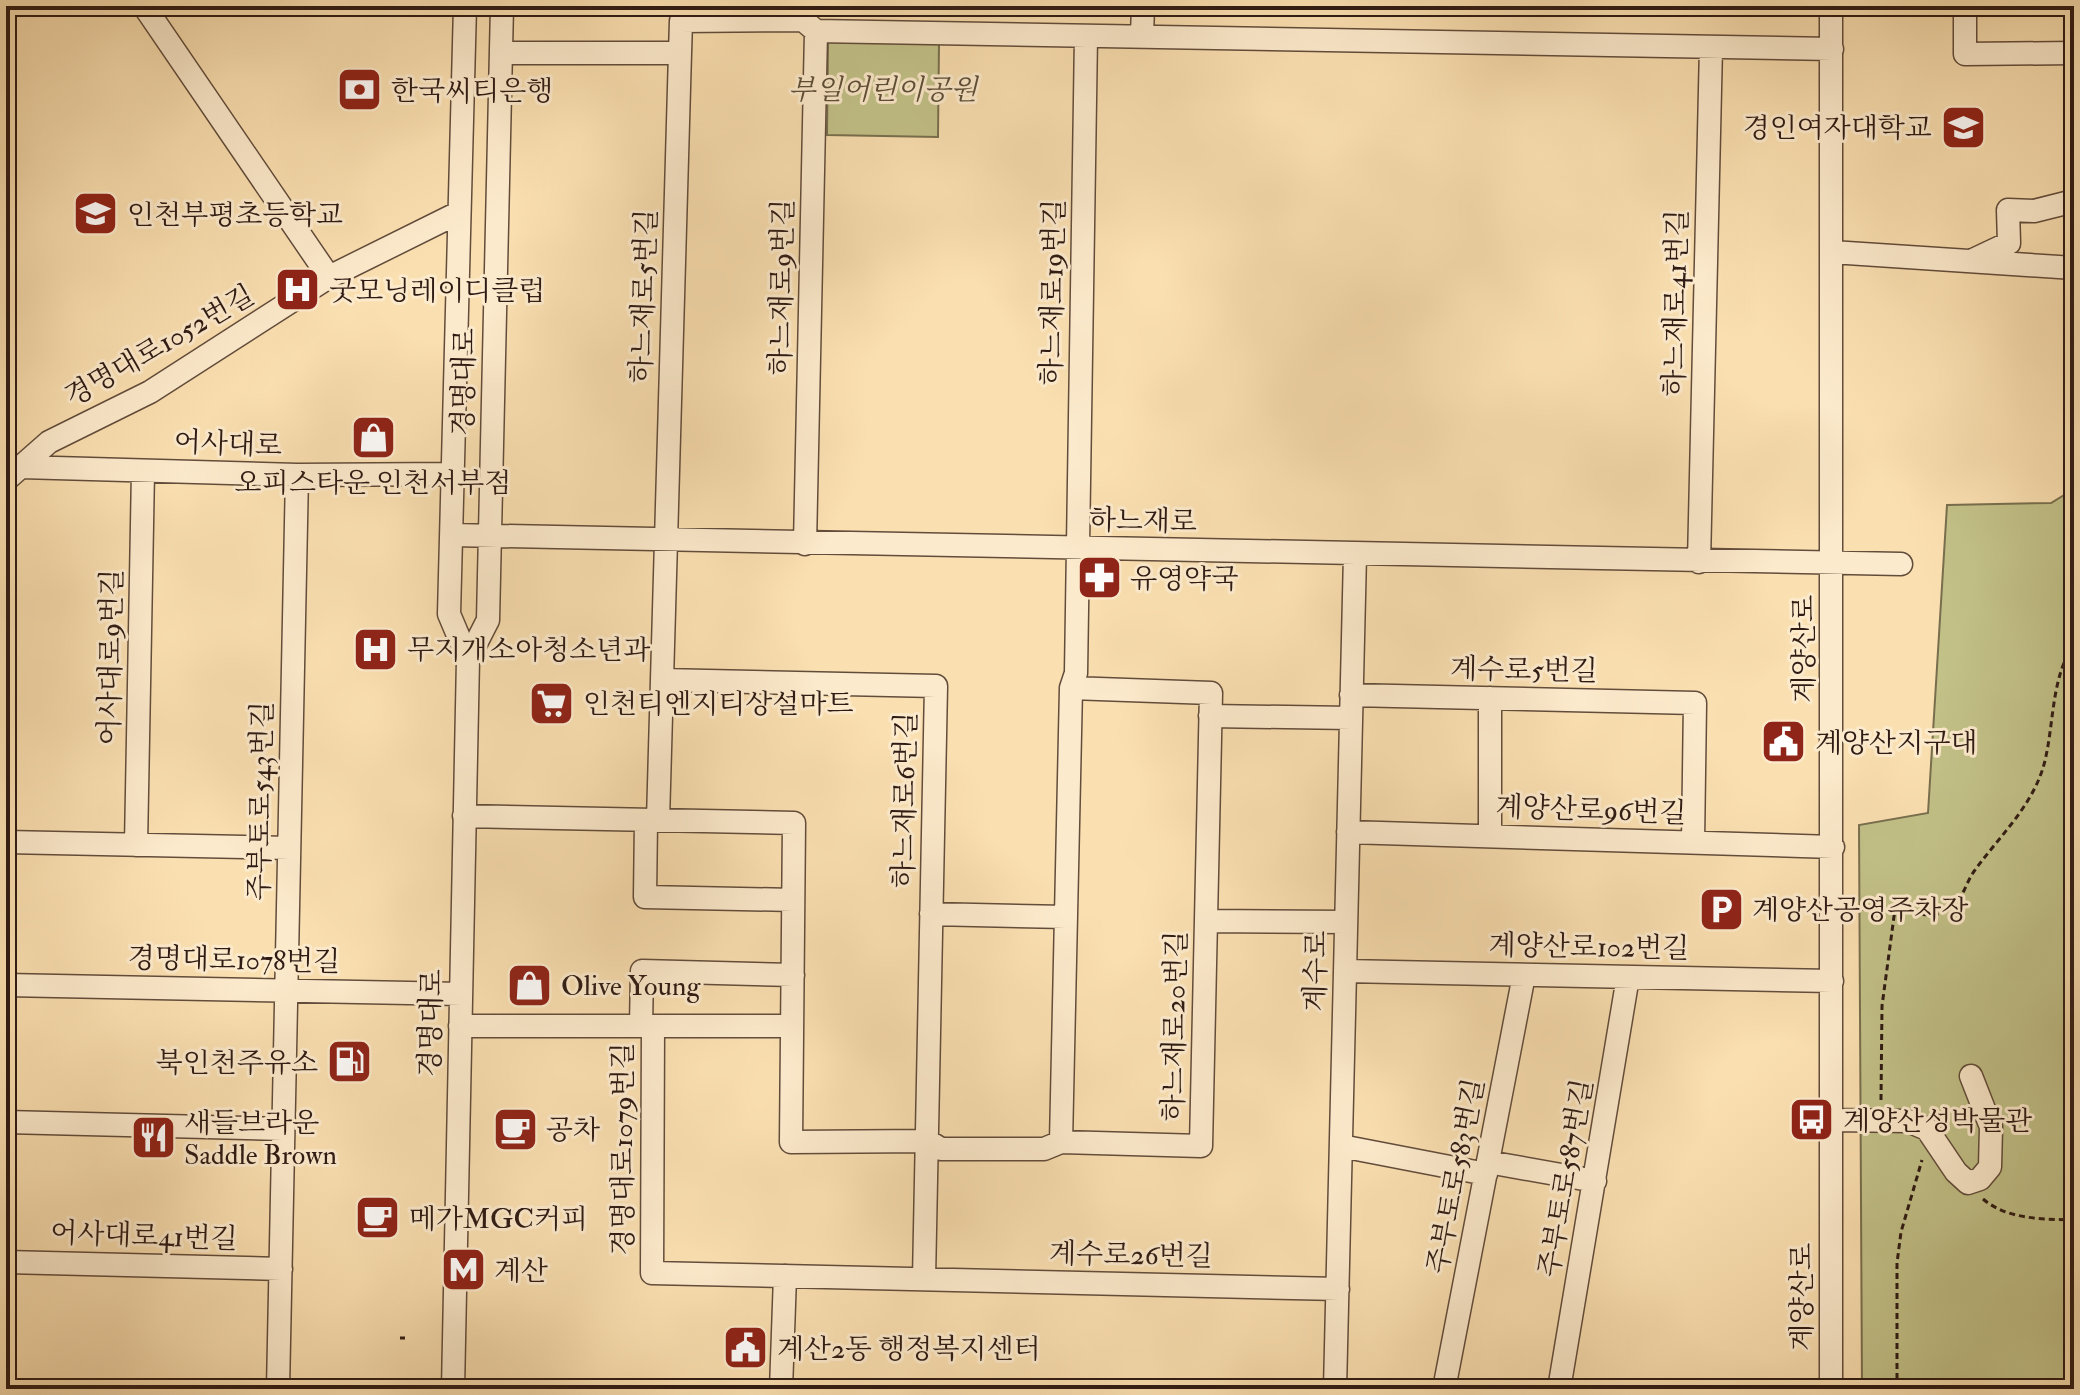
<svg xmlns="http://www.w3.org/2000/svg" width="2080" height="1395" viewBox="0 0 2080 1395" font-family="'IM FELL Double Pica','Noto Serif KR',serif">
<rect width="100%" height="100%" fill="#fadfb0"/>
<filter id="stains"><feTurbulence type="fractalNoise" baseFrequency=".0025" numOctaves="4"/><feColorMatrix values="0 0 0 0 .2 0 0 0 0 .09 0 0 0 0 .02 0 0 0 .5 -.17"/></filter>
<radialGradient id="worn" r=".72"><stop offset=".6" stop-color="#630" stop-opacity="0"/><stop offset="1" stop-color="#630" stop-opacity=".3"/></radialGradient>
<!-- green -->
<path fill="#c2c188" stroke="#786e4e" stroke-width="2" d="M828,41l111,2 -1,94 -111,-2z
M2074,489v900h-212l-3,-564 69,-12 19,-308 104,-2z"/>
<g fill="none" stroke-linecap="round" stroke-linejoin="round">
<defs>
<path id="minor" d="M144,6l185,271
M1831,6v1383
M1965,6v48l109,-1
M1142,36l1,-30
M502,53h178l1,-32 122,-1 13,11 1016,18
M680,53l-18,627 274,6 -12,593
M1832,252l242,16
M1973,260l36,-17 -1,-33 26,1 40,-10
M21,467l276,8 157,-1
M6,480l43,-38 101,-50 179,-115 129,-64
M452,535l1449,29
M805,544l11,-513
M1699,562l12,-515
M468,659l20,-39 14,-614
M1071,688l140,5 -10,453 -140,-4 10,-454 5,-15 10,-637
M1351,695l344,8 -2,139
M1210,716l141,2
M464,816l330,7 -3,319 137,-1 13,8h103l17,-7
M646,820l-1,77 148,3
M658,820l4,-140
M1348,832l485,15
M1490,836v-138
M6,842l283,6
M136,845l7,-374
M931,914l135,3
M1206,921l140,1
M1345,971l487,10
M6,985l455,9
M460,1026h332
M641,1026l1,-55 151,4
M653,1026l-1,247 686,16
M1832,1120l76,1 19,8 29,43 12,11 12,-4 10,-12 1,-40 -20,-51
M6,1122l277,7
M1341,1146l145,28
M1488,1162l107,19
M6,1262l275,7
M278,1389l19,-914
M453,1389l15,-730 -19,-45 16,-608
M781,1389l4,-113
M1335,1389l20,-834
M1444,1389l80,-414
M1559,1389l69,-412"/>
</defs>
<!-- minor casing -->
<use href="#minor" stroke="#624c3b" stroke-width="25"/>
<!-- path -->
<path stroke="#2f1b14" stroke-width="3" stroke-dasharray="6 4" stroke-linecap="butt" d="M1850,909h45
M1881,1100l1,-94 13,-97c12,2 30,8 42,5 25,-4 26,-28 38,-44 26,-36 62,-68 71,-114 8,-37 6,-80 28,-112
M1983,1199c25,21 60,20 91,21
M400,1338h5
M1897,1389v-126l4,-31 21,-72"/>
<!-- minor -->
<use href="#minor" stroke="#fceacc" stroke-width="22"/>
</g>
<!-- icons -->
<defs>
<symbol id="bank-square" viewBox="-11 -11 22 22"><rect x="-9" y="-9" width="18" height="18" rx="4" fill="#8f2418" stroke="#fceacc"/><path d="M-6-4H6V4H-6ZM0-2.3a2.3 2.3 0 1 0 0 4.6a2.3 2.3 0 1 0 0-4.6Z" fill="#fff"/></symbol>
<symbol id="university-square" viewBox="-11 -11 22 22"><rect x="-9" y="-9" width="18" height="18" rx="4" fill="#8f2418" stroke="#fceacc"/><path d="M0-5L7-2L0 1L-7-2ZM-4 1L0 2.5L4 1V4Q0 6-4 4Z" fill="#fff"/></symbol>
<symbol id="school-square" viewBox="-11 -11 22 22"><rect x="-9" y="-9" width="18" height="18" rx="4" fill="#8f2418" stroke="#fceacc"/><path d="M0-5L7-2L0 1L-7-2ZM-4 1L0 2.5L4 1V4Q0 6-4 4Z" fill="#fff"/></symbol>
<symbol id="hospital-square" viewBox="-11 -11 22 22"><rect x="-9" y="-9" width="18" height="18" rx="4" fill="#8f2418" stroke="#fceacc"/><path d="M-5-5h3v3.5h4V-5h3V5h-3V1.5h-4V5h-3Z" fill="#fff"/></symbol>
<symbol id="shop-square" viewBox="-11 -11 22 22"><rect x="-9" y="-9" width="18" height="18" rx="4" fill="#8f2418" stroke="#fceacc"/><path d="M-5-2.5h2.3a2.7 3.5 0 0 1 5.4 0H5L5.5 6h-11ZM-1.5-2.5h3a1.5 2.3 0 0 0-3 0Z" fill="#fff"/></symbol>
<symbol id="pharmacy-square" viewBox="-11 -11 22 22"><rect x="-9" y="-9" width="18" height="18" rx="4" fill="#8f2418" stroke="#fceacc"/><path d="M-2-6h4v4h4v4h-4v4h-4v-4h-4v-4h4Z" fill="#fff"/></symbol>
<symbol id="supermarket-square" viewBox="-11 -11 22 22"><rect x="-9" y="-9" width="18" height="18" rx="4" fill="#8f2418" stroke="#fceacc"/><path d="M-6-5.5h2.5l.6 2H6L4.5 2H-2.5L-4.4-4H-6ZM-1.5 3.2a1.3 1.3 0 1 0 .1 0ZM3 3.2a1.3 1.3 0 1 0 .1 0Z" fill="#fff"/></symbol>
<symbol id="civic-square" viewBox="-11 -11 22 22"><rect x="-9" y="-9" width="18" height="18" rx="4" fill="#8f2418" stroke="#fceacc"/><path d="M-.6-6.5H3V-4.5H.6V-3L4-1V1h2V6H-6V1h2V-1L-.6-3ZM-1.2 2.5V6h2.4V2.5Z" fill="#fff"/></symbol>
<symbol id="parking-square" viewBox="-11 -11 22 22"><rect x="-9" y="-9" width="18" height="18" rx="4" fill="#8f2418" stroke="#fceacc"/><path d="M-3.5-5.5H1a3.5 3.5 0 0 1 0 7H-1V5.5H-3.5ZM-1-3.4V-.6H.8a1.4 1.4 0 0 0 0-2.8Z" fill="#fff"/></symbol>
<symbol id="fuel-square" viewBox="-11 -11 22 22"><rect x="-9" y="-9" width="18" height="18" rx="4" fill="#8f2418" stroke="#fceacc"/><path d="M-5.5-6h7V0h2V4h1.3V-2.5L3-4.5l.8-.8L6-3V5H2.5V1h-1V6h-7ZM-4.2-4.7v3.2H.2V-4.7Z" fill="#fff"/></symbol>
<symbol id="bus-square" viewBox="-11 -11 22 22"><rect x="-9" y="-9" width="18" height="18" rx="4" fill="#8f2418" stroke="#fceacc"/><path d="M-5-6H5V4H4V6H2V4H-2V6H-4V4H-5ZM-3.5-4V0h7V-4ZM-3.5 1.2v1.5H-2V1.2ZM2 1.2v1.5H3.5V1.2Z" fill="#fff"/></symbol>
<symbol id="cafe-square" viewBox="-11 -11 22 22"><rect x="-9" y="-9" width="18" height="18" rx="4" fill="#8f2418" stroke="#fceacc"/><path d="M-5.5-4.5H6V0H3Q3 3.5 0 3.5H-2.5Q-5.5 3.5-5.5 0ZM3-3.2v2h1.7v-2ZM-6 4.5H4V6H-6Z" fill="#fff"/></symbol>
<symbol id="restaurant-square" viewBox="-11 -11 22 22"><rect x="-9" y="-9" width="18" height="18" rx="4" fill="#8f2418" stroke="#fceacc"/><path d="M-5-6h1v4h1v-4h1v4h1v-4h1v5L-1.5 .5V6h-2V.5L-5-1ZM5-6V6H3V1.5H1.5Q1.5-4 5-6Z" fill="#fff"/></symbol>
<symbol id="metro-square" viewBox="-11 -11 22 22"><rect x="-9" y="-9" width="18" height="18" rx="4" fill="#8f2418" stroke="#fceacc"/><path d="M-5.5 5V-5H-3L0 0L3-5H5.5V5H3V-.5L0 4L-3-.5V5Z" fill="#fff"/></symbol>
</defs>
<g fill-rule="evenodd">
<use href="#bank-square" x="334" y="64" width="51" height="51"/>
<use href="#university-square" x="1938" y="102" width="51" height="51"/>
<use href="#school-square" x="70" y="188" width="51" height="51"/>
<use href="#hospital-square" x="272" y="264" width="51" height="51"/>
<use href="#shop-square" x="348" y="412" width="51" height="51"/>
<use href="#pharmacy-square" x="1074" y="552" width="51" height="51"/>
<use href="#hospital-square" x="350" y="624" width="51" height="51"/>
<use href="#supermarket-square" x="526" y="678" width="51" height="51"/>
<use href="#civic-square" x="1758" y="716" width="51" height="51"/>
<use href="#parking-square" x="1696" y="884" width="51" height="51"/>
<use href="#shop-square" x="504" y="960" width="51" height="51"/>
<use href="#fuel-square" x="324" y="1036" width="51" height="51"/>
<use href="#bus-square" x="1786" y="1094" width="51" height="51"/>
<use href="#cafe-square" x="490" y="1104" width="51" height="51"/>
<use href="#restaurant-square" x="128" y="1112" width="51" height="51"/>
<use href="#cafe-square" x="352" y="1192" width="51" height="51"/>
<use href="#metro-square" x="438" y="1244" width="51" height="51"/>
<use href="#civic-square" x="720" y="1322" width="51" height="51"/>
</g>
<g text-anchor="middle" stroke-width="6" stroke-linejoin="round" paint-order="stroke">
<!-- park labels -->
<g font-size="28" font-style="italic" fill="#5b4d37" stroke="#fceacc">
<text x="883" y="99">부일어린이공원</text>
</g>
<!-- poi labels -->
<g font-size="28" fill="#2f1b14" stroke="#fceacc" text-anchor="start">
<text x="391" y="100">한국씨티은행</text>
<text x="1932" y="137" text-anchor="end">경인여자대학교</text>
<text x="127" y="224">인천부평초등학교</text>
<text x="329" y="300">굿모닝레이디클럽</text>
<text x="373" y="492" text-anchor="middle">오피스타운 인천서부점</text>
<text x="1130" y="588">유영약국</text>
<text x="407" y="659">무지개소아청소년과</text>
<text x="583" y="713">인천티엔지티상설마트</text>
<text x="1815" y="752">계양산지구대</text>
<text x="1752" y="919">계양산공영주차장</text>
<text x="561" y="995">Olive Young</text>
<text x="318" y="1072" text-anchor="end">북인천주유소</text>
<text x="1843" y="1130">계양산성박물관</text>
<text x="184" y="1132">새들브라운<tspan x="184" dy="32">Saddle Brown</tspan></text>
<text x="546" y="1139">공차</text>
<text x="409" y="1228">메가MGC커피</text>
<text x="494" y="1280">계산</text>
<text x="777" y="1358">계산2동 행정복지센터</text>
</g>
<!-- street labels -->
<g font-size="28" fill="#2f1b14" stroke="#fceacc">
<text transform="translate(781 287) rotate(-89)" y="10">하느재로9번길</text>
<text transform="translate(1052 292) rotate(-89)" y="10">하느재로19번길</text>
<text transform="translate(643 296) rotate(-88)" y="10">하느재로5번길</text>
<text transform="translate(1675 303) rotate(-89)" y="10">하느재로41번길</text>
<text transform="translate(159 345) rotate(-30)" y="10">경명대로1052번길</text>
<text transform="translate(463 382) rotate(-89)" y="10">경명대로</text>
<text transform="translate(228 443) rotate(2)" y="10">어사대로</text>
<text transform="translate(1143 520) rotate(1)" y="10">하느재로</text>
<text transform="translate(1803 649) rotate(-90)" y="10">계양산로</text>
<text transform="translate(110 657) rotate(-89)" y="10">어사대로9번길</text>
<text transform="translate(1524 669) rotate(1)" y="10">계수로5번길</text>
<text transform="translate(904 800) rotate(-89)" y="10">하느재로6번길</text>
<text transform="translate(260 801) rotate(-89)" y="10">주부토로543번길</text>
<text transform="translate(1591 809) rotate(2)" y="10">계양산로96번길</text>
<text transform="translate(1589 946) rotate(1)" y="10">계양산로102번길</text>
<text transform="translate(234 959) rotate(1)" y="10">경명대로1078번길</text>
<text transform="translate(1315 971) rotate(-89)" y="10">계수로</text>
<text transform="translate(430 1023) rotate(-89)" y="10">경명대로</text>
<text transform="translate(1174 1026) rotate(-89)" y="10">하느재로20번길</text>
<text transform="translate(622 1149) rotate(-90)" y="10">경명대로1079번길</text>
<text transform="translate(1455 1176) rotate(-79)" y="10">주부토로583번길</text>
<text transform="translate(1565 1178) rotate(-80)" y="10">주부토로587번길</text>
<text transform="translate(144 1235) rotate(2)" y="10">어사대로41번길</text>
<text transform="translate(1131 1254) rotate(1)" y="10">계수로26번길</text>
<text transform="translate(1801 1297) rotate(-90)" y="10">계양산로</text>
</g>
</g>
<!-- margin -->
<rect width="2080" height="1395" fill="none" stroke="#fadfb0" stroke-width="32"/>
<rect x="8" y="8" width="2064" height="1379" fill="none" stroke="#2f1b14" stroke-width="4"/>
<rect x="16" y="16" width="2048" height="1363" fill="none" stroke="#2f1b14" stroke-width="2"/>
<rect width="100%" height="100%" filter="url(#stains)"/>
<rect width="100%" height="100%" fill="url(#worn)"/>
</svg>
